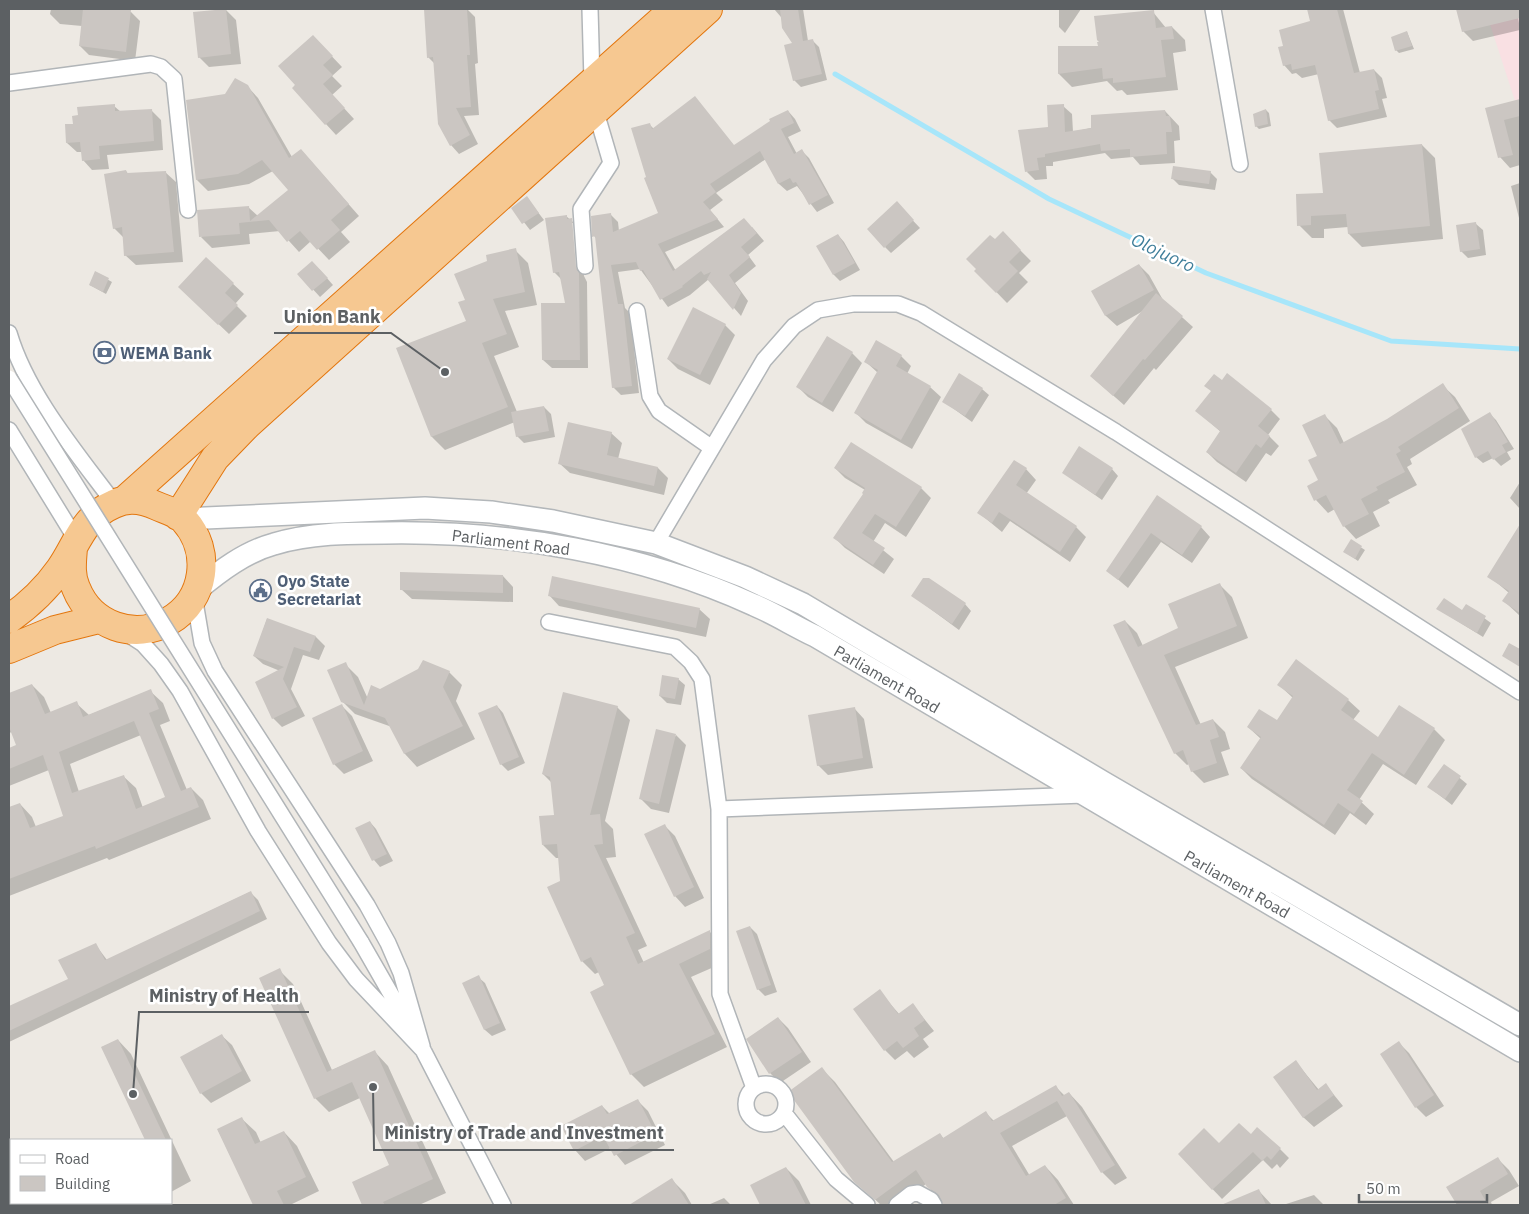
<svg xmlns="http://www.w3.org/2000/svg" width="1529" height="1214" viewBox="0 0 1529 1214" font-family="'IBM Plex Sans',sans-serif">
<rect width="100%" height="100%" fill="#ede9e3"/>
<!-- medical -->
<path fill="#f9e0e3" d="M1485,9h35v107z"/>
<!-- shadow -->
<path fill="#0003" fill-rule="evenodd" d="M51,9h60l20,3 9,9 -5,40 -46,-6 -9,-9 2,-20 -22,-2 -10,-10z
M467,9l8,8 3,46 -3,1 4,51 -15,1 14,28 -19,10 -8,-9 -16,-81 -7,-7 -3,-47z
M774,9h29l5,32 4,-1 7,7 8,33 -26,7 -7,-7v-36l-13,-27z
M1059,9h22l-16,24 -6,-6z
M1343,9l17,64 14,-3 8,8 5,20 -5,1 5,18 -50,11 -8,-8 -10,-46 -17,4 -6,-5 -4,1 -8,-9v-18l28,-26 -3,-11z
M1457,9h60l3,21 -47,11 -10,-10z
M226,10l10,10 5,44 -32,3 -10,-10z
M1153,12l13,16 6,-1 13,13 1,11 -13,2 5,37 -51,5 -5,-5 -5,1 -10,-10 -35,6 -13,-13v-26l40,-1z
M1407,32l7,17 -15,4 -3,-3z
M323,47l19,20 -10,9 10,10 -10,9 22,24 -18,16 -43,-47z
M247,86l11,12 34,59 9,-7 58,66 -18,16 9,10 -21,18 -18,-19 -12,11 -19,-21 -31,3 1,10 -38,4 -11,-11 47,-30 10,9 31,-26 -16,-19 -24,13 -41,7 -11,-11 29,-85z
M695,98l39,48 54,-35 7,8 6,12 -13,6 9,17 5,-3 7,7 25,45 -17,9 -20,-26 -10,5 -8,-7 -13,-25 -50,34 7,7 -13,10 14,17 -59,25 11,19 76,-44 12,14 -16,14 8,11 -21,17 13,18 -7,15 -32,-37 -19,16 -22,12 -28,-38 -22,3 7,36 5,5 9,80 -18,2 -8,-8 -16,-148 -3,-3 16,-22 8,8 1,9 41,-17 -12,-36 1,-54 5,5z
M1520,100v65l-10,3 -10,-11 -13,-48z
M114,106l7,6 30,-2 10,10 2,30 -56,5 2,14 -17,1 -9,-10 -1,-8h-5l-10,-9 7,-18z
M1063,106l9,8 1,18 92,-21 14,15 1,14 -6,1 1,22 -35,2 -7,-8 -22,2 -6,-6 -52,9v4h-7l1,13 -12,1 -8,-8z
M1266,110l3,3 2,13 -12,3 -3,-3z
M1422,145l13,13 8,81 -81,8 -13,-13 -1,-7 -24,2v9h-12l-13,-13 26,-31z
M126,171l3,4 36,-3 11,10 7,80 -47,3 -11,-10 -1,-17 -10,-10z
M1210,172l7,7 -2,11 -36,-5 -7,-7z
M1520,183v39l-9,-36z
M527,198l17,22 -14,10 -17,-22z
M903,210l17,18 -29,25 -6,-6z
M566,216l14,12 4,48 3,6 1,86h-36l-9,-8 23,-56 -4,-24 -8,-8zM571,223h3l3,50h-2z
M1476,224l7,6 3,25 -18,3 -7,-7z
M1003,233l28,28 -12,12 9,9 -21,21 -31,-32 19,-30z
M838,235l6,7 16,28 -20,11 -6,-6 -16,-29z
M515,250l13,13 9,42 -32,6 14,36 -25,9 23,56 27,-5 7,7 4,23 -31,6 -7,-7 -2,-14 -70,28 -13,-13 -34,-88 70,-27 -2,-22z
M206,259l38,35 -9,10 12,12 -18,18 -39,-37z
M1139,265l10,10 14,25 30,27 -37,43 -2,-2 -30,37 -33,-29 52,-65 -26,15 -11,-10 -13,-25z
M319,269l14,16 -13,12 -21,-23z
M96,273l16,9 -6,12 -16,-9z
M725,325l10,10 -25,50 -32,-16 -10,-10z
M852,353l10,10 -29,49 -25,-15 -10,-10z
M901,356l10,10 -4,8 23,13 11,10 -29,52 -46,-26 -10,-10 22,-40 -12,-11z
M1442,385l13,12 15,24 -60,38 2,5 -5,3 10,18 -29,15 2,3 -17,9 7,14 -24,13 -12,-13 -9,-17 -7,4 -12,-13 4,-20 -1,-24 5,-41 13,13 7,15 44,-23z
M982,389l7,6 -17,27 -29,-21z
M1271,410l9,9 -12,16 11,11 -8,10 -5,-3 -20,29 -29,-20 -10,-10 14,-20 -24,-21z
M1490,414l6,6 18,29 -7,3 4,7 -10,7 -8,-8 -10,5 -7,-6z
M611,433l11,10 -4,16 40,9 10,10 -4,17 -94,-22 -11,-10z
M835,468l86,20 10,10 -25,39 -21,-14 -12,19 21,17 -10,15 -39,-26 -10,-10 29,-44 1,-4 -20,-12z
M1026,469l10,11 -10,14 50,33 10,10 -16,25 -60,-41 -8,11 -23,-19z
M1112,469l6,7 -16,24 -38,-27z
M1520,482v27l-10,-11z
M1158,497l43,30 9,10 -18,26 -31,-21 -33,46 -20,-17z
M1520,526v90l-16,-15 5,-8 -20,-17z
M1351,541l14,9 -7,11 -13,-9z
M503,576l10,11v15l-101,-3 -11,-10z
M1220,585l12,12 16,41 -73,29 26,58 12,-5 12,12 5,17 -9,3 8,23 -25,8 -12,-12 -3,-7 -2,1 -12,-12 -50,-132 12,12 6,13 36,-17z
M549,595l150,14 11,10 -4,18 -147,-31z
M913,596l52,8 6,7 -12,19z
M1466,605l25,18 -8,14 -45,-28 24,3z
M267,619l49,18 9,9 -6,14 -16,-5 -12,34 14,27 -23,11 -9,-9 7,-47 -17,-7 -9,-8z
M1297,661l51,39 12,11 -7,9 26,19 55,-10 11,11 -29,45 -33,-21 -24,36 15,14 -8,11 -16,-12 -15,22 -83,-56 -11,-11 20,-29 -13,-12 29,-6 16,-23 -14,-13z
M345,664l13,13 10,22 12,-9 69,-18 13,13 -6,16 19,38 -58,28 -12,-13 -13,-27 -37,-13 -13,-13z
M678,679l7,6 -4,20 -14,-2 -7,-7z
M32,685l12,12 7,16 25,-10 13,12 61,-24 13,12 7,18 -10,4 27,65 4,-2 12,12 8,19 -102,41 -2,-2 -98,38v-42l4,-2 -4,-11v-32l11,-5 12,13 4,10 28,-10 -15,-47 -40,16v-37l9,-3 -6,-14 -3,1v-39zM141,735l26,63 -24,10 -7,-20 -13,-12 -44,16 -9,-28z
M342,706l10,10 21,45 -29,13 -10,-10z
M497,706l6,7 22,50 -17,8 -7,-7z
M617,707l13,13 -25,101 8,8 3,28 -10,1 41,88 -9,4 6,13 66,-31 13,13v18l-32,14 36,70 -83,40 -13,-13 -26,-88 -6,-14 -4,2 -13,-13 -20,-79 -2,-24h-4l-13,-13 13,-29 -4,-33 -9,-9z
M854,708l10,11 9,49 -45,7 -10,-10z
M676,735l10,10 -17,68 -18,-4 -11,-11z
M1444,765l23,19 -15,21 -23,-18z
M370,822l6,7 17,32 -13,6 -6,-7 -17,-32z
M665,826l10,10 29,62 -19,9 -10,-11z
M250,892l8,8 9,19 -258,123v-34l61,-29 25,-35 12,16z
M750,927l7,7 20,58 -12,4 -7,-7z
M279,970l14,14 39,86 43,-18 13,14 58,127 -27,12h-55l-10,-22 37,-17 -31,-68 -31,14 -14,-14z
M478,977l7,6 21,47 -14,6 -7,-6 -21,-47z
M879,991l21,24 13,-10 21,26 -11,8 6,8 -15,11 -7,-7 -12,9 -10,-10z
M778,1018l10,10 23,34 -31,21 -10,-10z
M221,1035l11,10 19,36 -40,22 -10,-10z
M118,1040l13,14 60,127 -20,11v-52h-25l-44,-93z
M1399,1043l10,10 35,53 -18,11 -10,-10z
M1296,1062l23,28 7,-5 17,21 -29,21 -11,-10z
M822,1069l13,13 59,80 46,-28 4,5 42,-26 8,8 62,-34 9,9 4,-3 13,14 45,71 -12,7 -13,-13 -35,-56 -55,30 18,30 15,-10 13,14 16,25h-130l-18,-21 -28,21h-17l-26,-24z
M637,1100l11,11 17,34 -40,20 -14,-17 -26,13 -10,-11 27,-44 8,8z
M242,1119l14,13 5,11 23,-11 13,14 22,45 -29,14h-36l-36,-75z
M1251,1136l29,13 9,9 -9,10 -3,-4 -5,5 -9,-9 -41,39 -43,-45z
M1498,1159l11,11 10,16 -28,16 1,3h-32l-2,-2z
M786,1168l13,13 12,24h-49l-10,-20z
M672,1180l13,13 7,12h-54l-2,-3z
M1259,1191l13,14h-49z
M1314,1195l10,10h-41z
M724,1198l7,7h-23z
M114,1203h36l-5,2h-30z"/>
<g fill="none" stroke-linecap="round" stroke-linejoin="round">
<!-- stream -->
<path stroke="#a7e6fa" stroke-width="5" d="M835,74l214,125 157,74 185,68 129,8"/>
</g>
<!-- building -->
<path fill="#cbc6c2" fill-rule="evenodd" d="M83,9l48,1 -5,42 -47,-6z
M226,9l5,45 -33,4 -5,-46z
M424,9h43l3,46h-3l4,52 -15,1 14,27 -20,11 -12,-22 -5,-67 -6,1z
M780,9h18l5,32 10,-2 9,35 -29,7 -9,-36 8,-2 -10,-15z
M1307,9h30l17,64 20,-4 5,21 -4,1 4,18 -51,12 -13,-56 -23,5 -1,-6 -8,2 -5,-19 5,-1 -4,-16 31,-9z
M1456,9h64v9l-58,14z
M1154,10l2,18 16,-2 2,13 -13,1 5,37 -53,6v-5l-10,1 -1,-11 -44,6v-28h40l-1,-4h2l-2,-2 -3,-24z
M1407,31l5,15 -17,5 -4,-14z
M313,35l20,21 -10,9 10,10 -10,9 22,24 -20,17 -33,-37 3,-3 -17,-19z
M235,78l13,7 41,73 12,-9 48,55 -18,16 9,10 -23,20 -17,-19 -13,11 -18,-22 -30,3 1,11 -41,3 -2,-27 52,-4 1,15 38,-31 -26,-30 -24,14 -42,6 -10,-80 39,-6z
M695,96l39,49 36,-24 -1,-2 19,-9 6,13 -13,6 13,25 8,-5 26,46 -19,10 -13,-23 -3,1 -3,-5 -12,6 -18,-33 -50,33 6,8 -13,10 15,17 -60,25 15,27 71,-53 13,15 -16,14 9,10 -21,18 12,18 -8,17 -26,-31 4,-7 -7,3 -3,-4 -19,15 1,1 -23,13 -17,-30 -3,1 -4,-9 -25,3 7,39h5l9,82 -20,2 -17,-152 -3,1 -1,-21 20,-3 2,19 45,-19 -14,-35 2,-1 -15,-49 19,-5 2,6z
M1520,99v17l-16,4 9,35 -15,3 -13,-50z
M115,104v7l37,-2 2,32 -55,5 1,13 -18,2 -2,-19 -14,1 -1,-19h8l-1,-8 6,-1 -1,-8z
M1064,104l1,28 26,-4v-13l74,-5 1,6h4l2,16h-6l1,22 -37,3v-8l-29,2 -1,-7 -55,10v3l-8,1 2,12 -14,2 -7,-42 30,-3 -1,-22z
M1266,109l2,15 -13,3 -2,-13z
M1422,144l8,82 -82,8 -2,-20 -35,2v9l-14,1 -1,-32 27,-1 -4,-40z
M1173,166l38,5 -2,13 -38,-5z
M126,170l1,3 39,-2 8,81 -50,4 -2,-29 -9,2 -9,-55z
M527,196l12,17 -17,11 -11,-16z
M897,201l17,19 -30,28 -17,-19z
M567,215v4l5,-1 4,49 3,6 1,87h-38l-1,-57h24l-6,-31 -6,1 -8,-55z
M1476,222l4,27 -20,3 -4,-27z
M1003,231l18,19 -12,12 9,9 -22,22 -22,-22 2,-2 -10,-10 24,-24 5,4z
M838,234l17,29 -22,12 -17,-29z
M516,248l9,44 -32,7 14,35 -25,9 26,64 -77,30 -35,-89 70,-27 -8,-19 7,-2 -11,-26 33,-13 -1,-6z
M206,257l28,26 -9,10 13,12 -20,20 -40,-38z
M312,261l16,17 -16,13 -15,-17z
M1139,264l15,26 -49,26 -14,-25z
M95,271l14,7 -6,14 -14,-7z
M1156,293l27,23 -38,44 -2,-1 -30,37 -23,-20z
M693,307l33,17 -26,51 -33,-16z
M827,336l26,16 -31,51 -26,-16z
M876,340l26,15 -6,11 35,20 -30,54 -47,-27 24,-43 -14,-8z
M959,373l24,15 -18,28 -23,-14z
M1227,373l45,36 -14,17 12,10 -9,12 -5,-4 -20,29 -30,-21 14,-21 -25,-20 16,-20 -7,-5 10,-12 8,6z
M1443,383l16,25 -61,39 3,4 -5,3 9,18 -29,15 2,3 -17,9 8,15 -26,13 -17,-32 -12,6 -7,-15 11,-6 -10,-20 9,-4 -15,-31 23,-11 15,30 47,-25z
M544,406l5,25 -33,6 -5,-25z
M1490,412l18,30 -6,3 4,7 -13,8 -5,-9 -13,7 -14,-29z
M568,422l44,10 -5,23 51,12 -4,19 -96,-22z
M851,442l71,45 -26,40 -21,-13 -13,19 23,15 -12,17 -40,-27 30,-44 -1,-1 3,-5 -31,-20z
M1079,446l34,22 -18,27 -33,-22z
M1014,460l13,8 -11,17 61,41 -17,26 -61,-40 -7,11 -15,-10z
M1157,495l45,31 -20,29 -31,-22 -33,47 -12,-9z
M1520,524v89l-18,-12 7,-10 -22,-14z
M1351,539l11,7 -7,13 -12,-7z
M400,572l103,3v18l-103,-3z
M552,576l148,32 -4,20 -148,-32z
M923,578h6l37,25 -14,21 -41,-28z
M1220,583l17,43 -73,29 32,70 17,-6 6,18 -9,3 7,23 -26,9 -8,-22 -9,4 -61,-129 12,-5 13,27 40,-19 -10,-24z
M1444,598l18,12 4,-6 20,12 -9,17 -41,-24z
M267,618l49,18 -6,16 -16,-5 -11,32 14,28 -25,12 -17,-37 29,-15 -31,-11z
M1509,643l11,6v18l-18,-11z
M1296,659l53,40 -8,11 37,27 21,-32 36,23 -31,47 -32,-22 -25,37 16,11 -9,13 -16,-11 -14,22 -84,-57 21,-31 -14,-10 12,-18 18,11 16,-24 -16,-11z
M423,660l27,11 -7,16 20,39 -59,28 -19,-36 -44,-16 -14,-32 19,-8 18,43 7,-20 9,4 38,-20z
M662,675l17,3 -4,21 -16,-3z
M32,684l13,30 32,-13 6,16 68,-28 8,20 -10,4 32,78 10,-4 8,20 -103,42 -1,-3 -86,33v-72l11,-4 10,25 33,-12 -20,-61 -34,14v-21l7,-3 -7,-18v-34zM134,721l31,76 -29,12 -12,-34 -52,18 -13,-41z
M563,692l55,14 -28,109 10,-1 3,30 -9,1 41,88 -9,4 12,27 72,-34v19l-31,15 36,70 -85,41 -40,-83 14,-7 -13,-28 -10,5 -34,-75 13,-6 -3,-37 -15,1 -3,-29 15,-1 -4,-38 -8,-3z
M342,704l21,47 -30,14 -21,-47z
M497,705l22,52 -19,8 -22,-52z
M855,707l8,51 -46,8 -9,-51z
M656,729l20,5 -17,70 -20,-5z
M1444,764l17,12 -16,23 -18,-12z
M370,821l17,33 -15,7 -17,-33z
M665,824l29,63 -20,10 -30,-63z
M251,891l9,20 -251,120v-25l59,-27 -10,-19 38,-17 9,17z
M750,926l21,59 -14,5 -21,-59z
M280,968l47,104 48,-22 58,129 -50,23 2,3h-23l-10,-23 37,-17 -37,-83 -38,17 -55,-121z
M479,975l21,48 -16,7 -22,-47z
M880,989l18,25 15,-11 12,17 -11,8 5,8 -16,12 -6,-7 -13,10 -31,-42z
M778,1017l24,35 -33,22 -23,-35z
M222,1034l20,37 -42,23 -20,-37z
M118,1039l29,61 19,40h-21l-44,-93z
M1399,1041l35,54 -19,13 -35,-54z
M1296,1060l21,30 9,-7 8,12 -31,23 -30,-41z
M822,1067l70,95 48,-29 3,5 43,-27 6,10 64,-36 6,11 7,-4 46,73 -14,8 -44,-72 -57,32 26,43 19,-11 21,33 -12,7h-111l-4,-10 -12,-8 -11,-17 -41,30 -21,-18 -66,-90z
M638,1099l18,35 -42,22 -11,-20 -29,15 -13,-25 41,-21 5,9z
M242,1117l13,27 29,-13 22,46 -29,14 7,14h-31l-36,-76z
M1239,1123l12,11 6,-7 24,21 -10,12 -4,-4 -5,5 -9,-9 -41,38 -34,-36 26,-26 15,15z
M1498,1157l10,17 -28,17 8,14h-31l-11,-18z
M786,1167l20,38h-46l-10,-20z
M672,1178l17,27h-60z
M1259,1189l7,16h-45z"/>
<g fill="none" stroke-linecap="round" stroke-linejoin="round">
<defs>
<path id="street" d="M590,9l2,72 3,3
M1213,9l27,155
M9,83l142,-19 10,3 13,12 14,131
M585,266l-4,-57 30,-46 -15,-51
M637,311l13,85 9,15 53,37
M9,333c18,61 67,119 105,170
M9,430l67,109
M656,543l108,-183 30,-34 24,-16 35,-6h45l23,9 195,119 404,260
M194,596l8,47 13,28 152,234 21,38 13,30 21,73
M549,622l126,25 16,15 11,17 17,130 1,185 34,94
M126,633l17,11 18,20 19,27 78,140 71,112 27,36 67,71
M719,809l365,-14
M361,942l62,108 80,155
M746 1104a20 20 0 1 1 40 0a20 20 0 1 1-40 0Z
M784,1113l52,66 31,26
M897,1205l14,-11 7,-1 13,7 3,5"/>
<path id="secondary" d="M183,519l242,-11 66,4 62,9 103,22 89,34 58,27 300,178 417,243
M197,590c23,-19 48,-38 77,-46 36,-11 75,-11 112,-11 125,-2 254,20 368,72 21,9 40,21 61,31l705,415"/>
<path id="highway" d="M125,500l549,-491
M178,516l37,-58 33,-34 460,-415
M9,619c20,-14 37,-30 51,-50 18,-26 22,-51 54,-65 14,-7 30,-4 43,2 9,4 21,7 27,14 28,31 22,80 -15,101 -34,20 -78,5 -93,-33 -6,-13 -4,-27 -3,-40
M9,649l46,-19 44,-11"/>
</defs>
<!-- street casing -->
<use href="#street" stroke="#b1b5b8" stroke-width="18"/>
<!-- secondary casing -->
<use href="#secondary" stroke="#b3b7ba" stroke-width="24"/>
<!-- highway casing -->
<use href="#highway" stroke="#e3760e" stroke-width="30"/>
<!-- street -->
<use href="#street" stroke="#fff" stroke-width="15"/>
<!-- secondary -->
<use href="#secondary" stroke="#fff" stroke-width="21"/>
<!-- highway -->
<use href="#highway" stroke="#f6c891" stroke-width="28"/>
<defs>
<path id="street-bridge" d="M9,378l352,564"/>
</defs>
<!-- street-bridge casing -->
<use href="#street-bridge" stroke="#b1b5b8" stroke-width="18" stroke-linecap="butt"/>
<!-- street-bridge -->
<use href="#street-bridge" stroke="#fff" stroke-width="15"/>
</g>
<!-- icons -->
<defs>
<symbol id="bank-ring" viewBox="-11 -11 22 22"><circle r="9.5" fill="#fff" stroke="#5c6f8a" stroke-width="1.5"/><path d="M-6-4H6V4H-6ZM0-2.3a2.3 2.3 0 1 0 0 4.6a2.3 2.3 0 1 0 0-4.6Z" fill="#5c6f8a"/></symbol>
<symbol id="civic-ring" viewBox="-11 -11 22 22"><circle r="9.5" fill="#fff" stroke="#5c6f8a" stroke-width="1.5"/><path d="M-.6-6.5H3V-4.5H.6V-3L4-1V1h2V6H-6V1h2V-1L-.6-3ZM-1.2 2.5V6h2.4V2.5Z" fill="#5c6f8a"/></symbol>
</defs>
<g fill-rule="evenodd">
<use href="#bank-ring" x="92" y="340" width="25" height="25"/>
<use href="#civic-ring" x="248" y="578" width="25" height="25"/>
</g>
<g text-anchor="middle" stroke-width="5" stroke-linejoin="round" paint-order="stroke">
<!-- service labels -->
<g font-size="16" font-weight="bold" fill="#4e5e75" stroke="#fff" text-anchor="start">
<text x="120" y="359">WEMA Bank</text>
<text x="277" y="587">Oyo State<tspan x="277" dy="18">Secretariat</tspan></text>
</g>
<!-- street labels -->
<g font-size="16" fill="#5c6063" stroke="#fff">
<text transform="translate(511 542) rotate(7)" y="6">Parliament Road</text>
<text transform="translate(887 679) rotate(30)" y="6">Parliament Road</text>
<text transform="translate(1237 884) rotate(30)" y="6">Parliament Road</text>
</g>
<!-- water labels -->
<g font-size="18" font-style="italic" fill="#3f7e9a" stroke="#fff">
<text transform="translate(1163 253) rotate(25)" y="6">Olojuoro</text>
</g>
</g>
<!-- callouts -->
<path fill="none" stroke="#5c6063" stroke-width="2" d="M445 372L391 333H274M133 1094L139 1012H309M373 1087L374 1150H674"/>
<g fill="#5c6063" stroke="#fff" stroke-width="2">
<circle cx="445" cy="372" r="5"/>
<circle cx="133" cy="1094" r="5"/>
<circle cx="373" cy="1087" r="5"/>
</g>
<g font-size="18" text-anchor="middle" font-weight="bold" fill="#5c6063" stroke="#fff" stroke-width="5" stroke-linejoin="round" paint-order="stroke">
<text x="332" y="323">Union Bank</text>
<text x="224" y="1002">Ministry of Health</text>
<text x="524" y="1139">Ministry of Trade and Investment</text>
</g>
<!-- border -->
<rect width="1529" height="1214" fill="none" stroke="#5c6063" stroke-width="20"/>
<!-- legend -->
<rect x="10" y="1139" width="162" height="65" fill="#ffffff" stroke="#bebfc1"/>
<rect x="20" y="1155" width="25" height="8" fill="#ffffff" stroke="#bebfc1"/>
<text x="55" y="1164" font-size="15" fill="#5c6063">Road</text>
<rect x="20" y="1176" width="25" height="15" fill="#cbc6c2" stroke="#bebfc1"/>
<text x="55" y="1189" font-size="15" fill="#5c6063">Building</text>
<!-- scale -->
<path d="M1359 1194v8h128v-8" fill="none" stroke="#5c6063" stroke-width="2.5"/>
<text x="1366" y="1194" font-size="15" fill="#5c6063" stroke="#ffffff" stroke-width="4" paint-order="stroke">50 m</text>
</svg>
